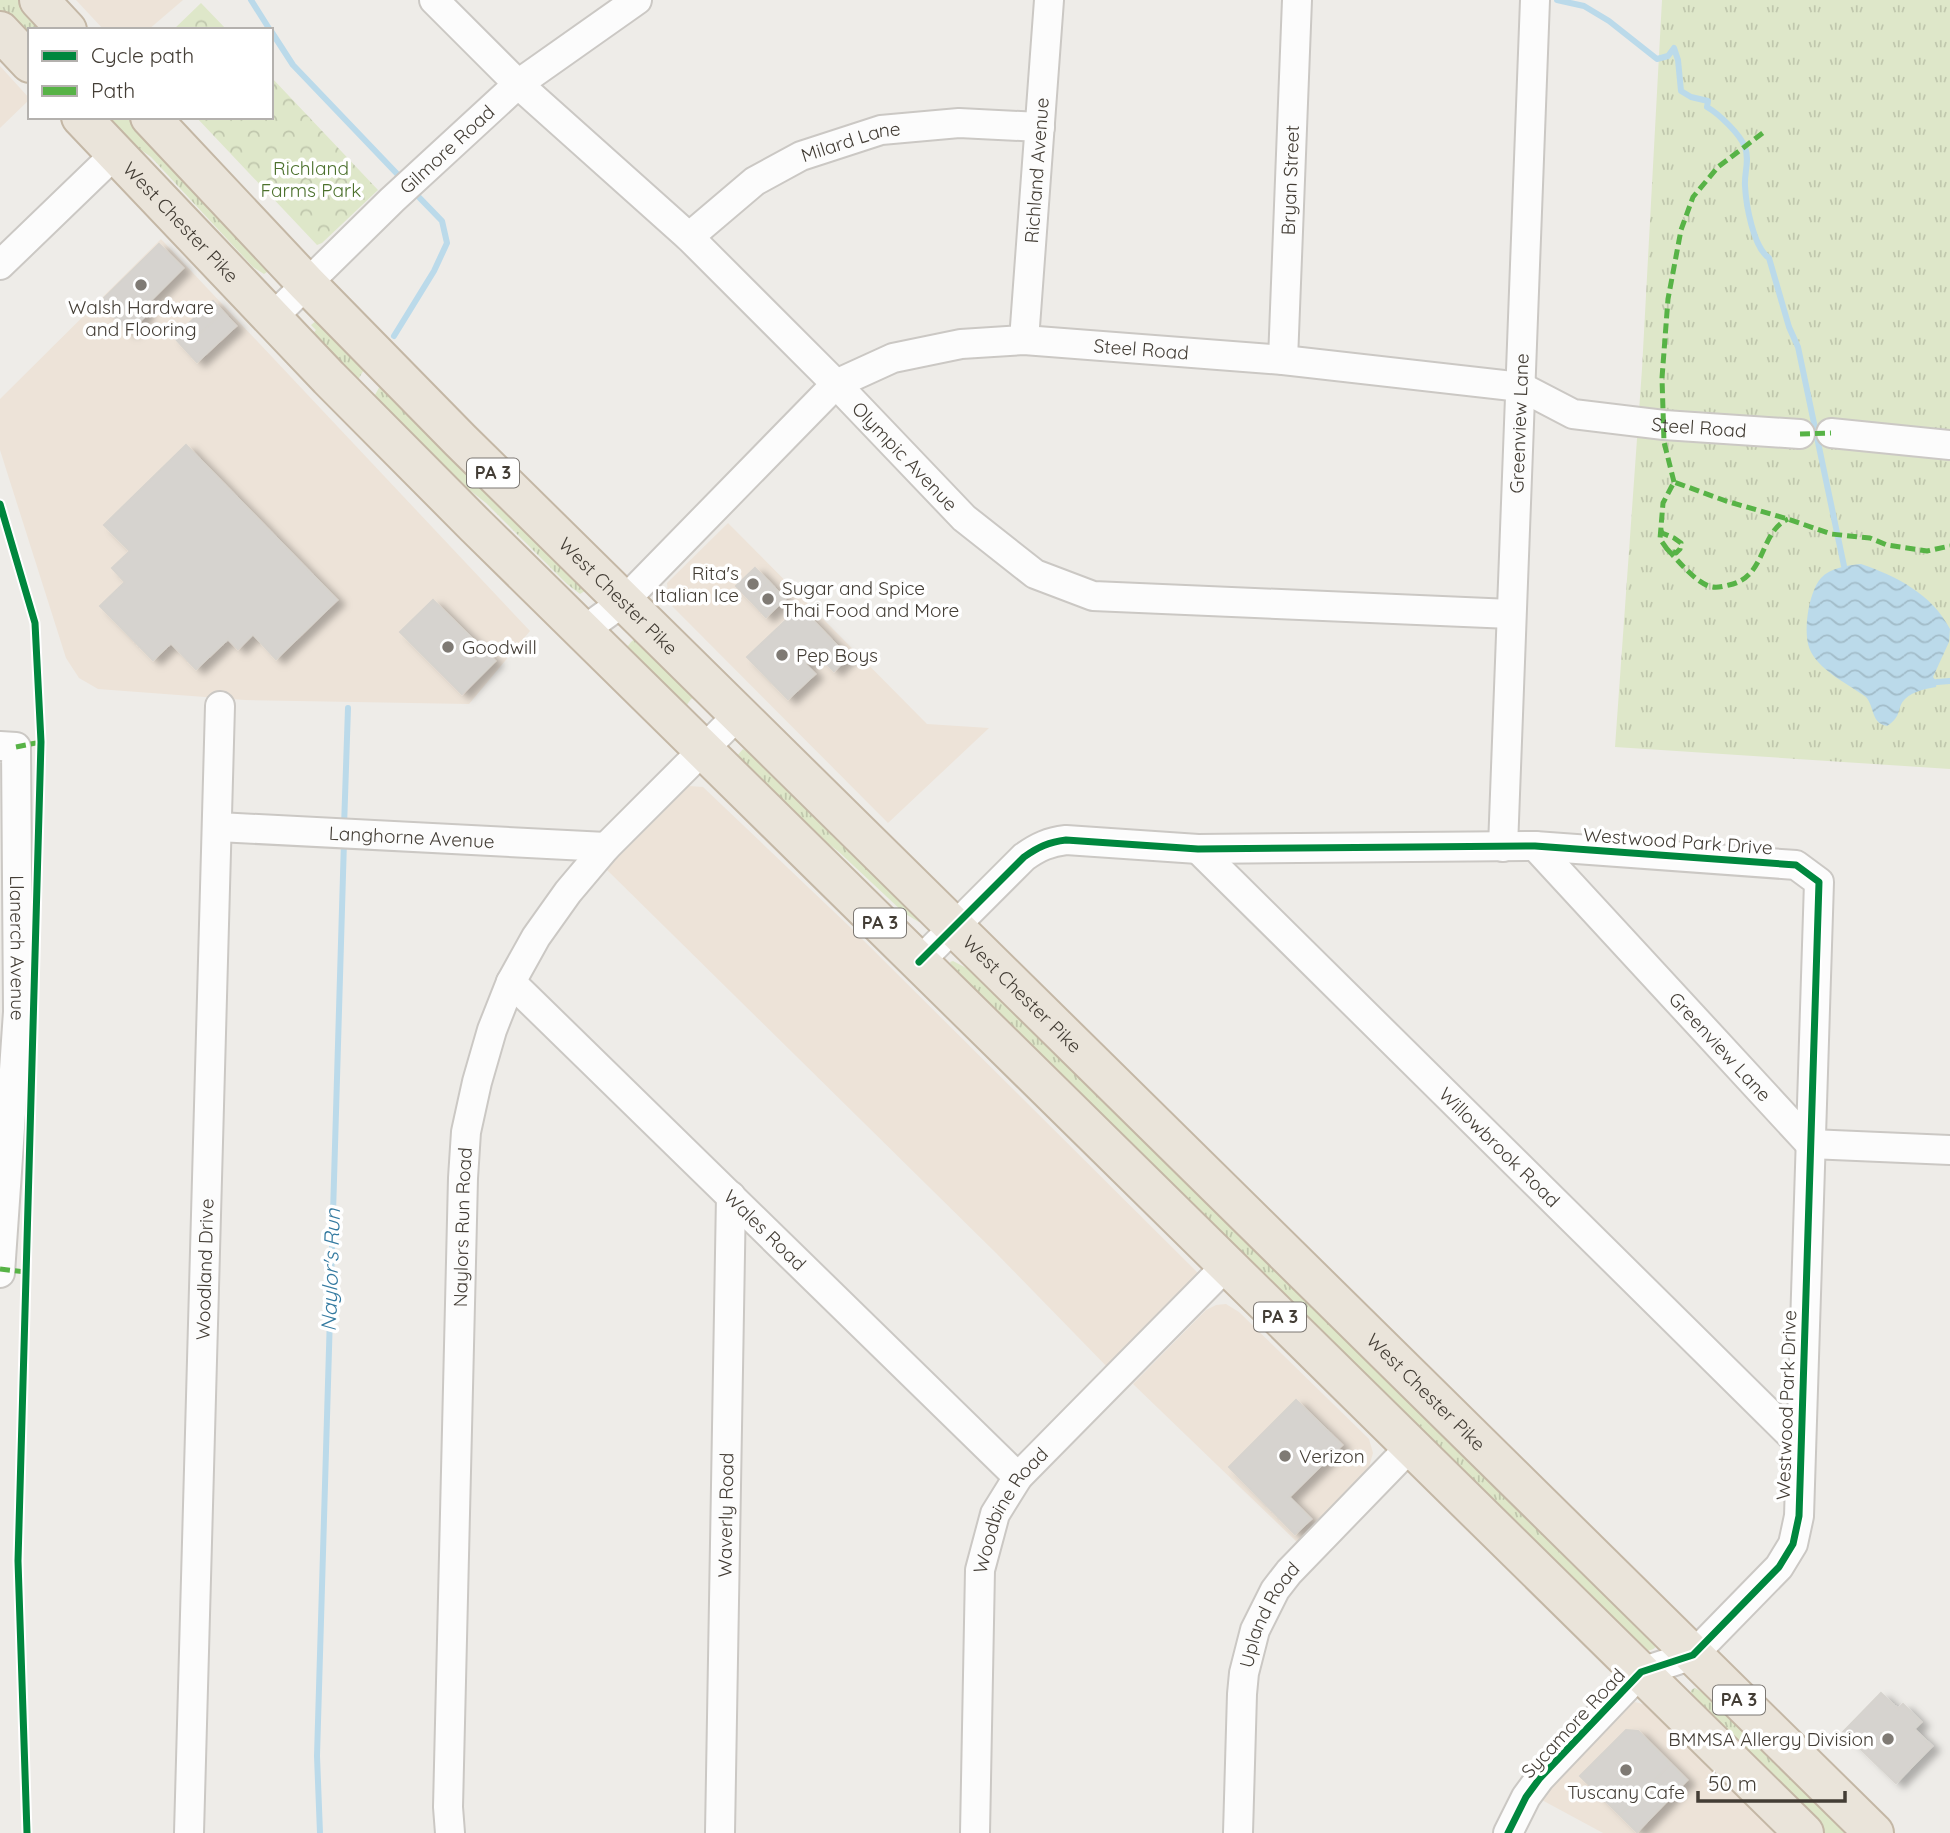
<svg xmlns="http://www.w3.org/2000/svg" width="1950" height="1833" viewBox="0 0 1950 1833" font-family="Quicksand,sans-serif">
<defs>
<pattern id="grass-tufts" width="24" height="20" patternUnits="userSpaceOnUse" patternTransform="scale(1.75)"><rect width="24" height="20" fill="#dee7c9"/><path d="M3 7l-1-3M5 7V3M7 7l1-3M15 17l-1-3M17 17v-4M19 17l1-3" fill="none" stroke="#c0c7ad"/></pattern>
<pattern id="park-crowns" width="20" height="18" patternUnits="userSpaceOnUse" patternTransform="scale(1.75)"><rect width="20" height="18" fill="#dee7c9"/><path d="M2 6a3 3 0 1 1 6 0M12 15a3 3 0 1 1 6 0" fill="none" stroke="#c0c7ad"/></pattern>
<pattern id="water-waves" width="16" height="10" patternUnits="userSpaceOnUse" patternTransform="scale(1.75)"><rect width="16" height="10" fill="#bbdaea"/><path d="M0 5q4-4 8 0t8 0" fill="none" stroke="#a2bcc9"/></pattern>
<filter id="shadow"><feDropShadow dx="8" dy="4.5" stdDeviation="3.5" flood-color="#0004"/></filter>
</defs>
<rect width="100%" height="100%" fill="#eeece8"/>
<!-- commercial -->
<path fill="#ede3d8" d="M76,0h107l-35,30h-44z
M0,66l30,33 -30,29z
M161,239l369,392 -61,73 -224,-4 -147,-11 -19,-11 -13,-20 -66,-208v-51z
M728,523l199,201 62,4 -101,95 -219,-220 -2,-20z
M689,786l14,1 148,141 348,346 -86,99 -117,-120 -390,-384z
M1226,1304l13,8 130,127 4,14 -6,21 -68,70 -166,-160 73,-74 10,-5z
M1635,1702l11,3 10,6 124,122h-177l-63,-34 80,-92z"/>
<!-- grass -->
<path fill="url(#grass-tufts)" d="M0,0h27l28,30h-25v12l-30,-31z
M1662,0h288v769l-335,-22 27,-378z
M101,117h36l133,153 -6,4 -11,-7 -102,-110 -36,-25z
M316,321l10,9 43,31 -14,24 -46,-47 7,-8 -5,-5z
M385,377l203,212 -8,5 -13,-10 -81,-81 -52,-41 -63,-60z
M643,632l61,61 -13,6 -7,10 -60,-58 7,-9z
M743,749l17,11 164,160 -5,2 -15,-9 -65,-61 -40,-31 -63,-64z
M953,961l23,12 684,667c-4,9 -8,11 -18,11l-687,-676 -5,-13z
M1695,1688l17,10 150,135h-38l-121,-120 -12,-18v-5z"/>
<!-- park -->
<path fill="url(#park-crowns)" d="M201,3l26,27h-54z
M271,77l107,113 -56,53 -5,2 -121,-128h75z"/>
<!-- water -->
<path fill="url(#water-waves)" d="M1861,564c35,12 71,30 89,65l-1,13 -16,35 4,5 -1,5c-10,2 -23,4 -31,12 -9,9 -2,17 -18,27 -16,-3 -12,-18 -21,-29 -18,-13 -44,-25 -55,-45 -9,-17 -3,-59 10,-74 9,-10 27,-13 40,-14z"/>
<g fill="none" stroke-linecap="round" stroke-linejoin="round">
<!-- stream -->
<path stroke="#bbdaea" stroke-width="6" d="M251,0l19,30
M1557,0l27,6 25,15 48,38 11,-3 6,-8 4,12 3,31 10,6 17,4 -1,6c12,7 33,27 38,40 5,14 -1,25 0,39 1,18 8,61 24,72l20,69 9,20 46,219
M271,31l22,34 109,114
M394,336l40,-65 13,-28 -5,-22 -30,-31
M1937,682l13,-1
M344,827l4,-119
M320,1833l-3,-77 27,-915"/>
</g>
<!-- building -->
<path fill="#d6d3cf" stroke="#d6d3ce" stroke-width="2" filter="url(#shadow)" d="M159,244l24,24 -38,38 -1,11 -15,15 -29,-30z
M213,301l10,11 -39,36 -10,-11z
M223,312l13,14 -39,36 -13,-14z
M186,445l151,155 -61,59 -23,-25 -15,15 -10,-10 -32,30 -25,-26 -18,17 -53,-54 25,-24 -13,-14 18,-17 -26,-26z
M755,568l14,14 -19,18 -14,-14z
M769,582l16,17 -19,18 -16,-17z
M433,600l62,61 -33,33 -62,-62z
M800,607l48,50 -14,14 -18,-18 -11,11 10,10 -27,25 -41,-42z
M1296,1400l46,45 -53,52 22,22 -16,15 -66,-67z
M1881,1693l17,16 5,-5 18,18 -7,7 18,17 -36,37 -53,-51z
M1626,1730l12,1 33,33 -51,51 -40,-39z
M1671,1764l16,16 -50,52 -17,-17z"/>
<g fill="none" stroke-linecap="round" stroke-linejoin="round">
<defs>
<g id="minor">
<path id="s1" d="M434,0l84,84 171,153 147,147 128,134 71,56 58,22 418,18"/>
<path id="s2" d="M689,237l66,-56 46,-25 80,-26 78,-7 81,4"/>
<path d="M0,265l115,-111"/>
<path id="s3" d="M272,318l120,-118 126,-116 119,-84"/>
<path id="s4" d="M1024,340l25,-340"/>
<path id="s5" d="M1283,360l14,-360"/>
<path d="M1831,433l119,12"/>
<path id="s6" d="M583,631l40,-29 213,-218 57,-26 68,-14 63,-4 259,20 238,27 52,27 91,11 136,9"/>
<path id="s7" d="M0,746l16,1 2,265 -18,261"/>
<path id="s8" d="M218,827l388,20"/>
<path id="s9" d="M1535,846l275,298 140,6"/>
<path id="s10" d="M1503,847l32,-847"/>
<path id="s11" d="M1198,849l603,596"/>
<path d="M919,962l105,-105c14,-10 25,-15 42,-17l132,9 337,-3 261,19 23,17 -20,634 -6,28 -14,23 -86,88 -52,17 -101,106 -14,19 -18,36"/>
<path id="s12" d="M511,982l507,495"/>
<path id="s13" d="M189,1833l31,-1127"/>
<path id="s14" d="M450,1833l-2,-26 15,-629 3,-46 11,-50 15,-52 19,-48 25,-45 32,-45 38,-45 132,-132"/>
<path id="s15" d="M720,1833l11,-637"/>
<path id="s16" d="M975,1833l5,-263 15,-56 23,-37 209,-212"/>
<path id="s17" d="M1238,1833l4,-139 2,-21 11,-43 20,-40 14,-18 122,-126"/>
</g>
<g id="highway">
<path d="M39,0l28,30"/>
<path d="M0,31l30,32"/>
<path id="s18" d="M81,117l248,261 146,147 1329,1308"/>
<path id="s19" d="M150,117l156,166 154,157 1414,1393"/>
</g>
</defs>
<!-- minor casing -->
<use href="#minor" stroke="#cbc8c4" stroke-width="32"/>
<!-- highway casing -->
<use href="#highway" stroke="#c4b7a5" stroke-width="42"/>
<!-- minor -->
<use href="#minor" stroke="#fcfcfc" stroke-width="28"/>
<!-- highway -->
<use href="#highway" stroke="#eae4da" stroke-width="38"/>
<!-- quiet -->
<path stroke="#57b346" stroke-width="5" stroke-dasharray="10 5" stroke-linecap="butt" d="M1800,434l31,-1
M1674,482l-10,-40 -2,-64 6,-79 13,-69 12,-33 25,-30 46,-35
M1661,530l1,3 12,5 7,5 -1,6 -4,4 -9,-4 -7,-10 3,-36 11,-21 52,19 62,18 43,15 39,4 17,7 40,6 23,-5
M1667,549c11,11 30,36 46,38 4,1 12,-1 16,-2 38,-8 30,-53 59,-66
M16,747l25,-5
M0,1269l26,3"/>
<defs>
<path id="cycleway" d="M0,504l35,119 6,119 -23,819 9,272
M919,962l105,-105c14,-10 25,-15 42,-17l132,9 337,-3 261,19 23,17 -20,634 -6,28 -14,23 -86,88 -52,17 -101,106 -14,19 -18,36"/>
</defs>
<!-- cycleway casing -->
<use href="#cycleway" stroke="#fff" stroke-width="11"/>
<!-- cycleway -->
<use href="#cycleway" stroke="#00873e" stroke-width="7"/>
</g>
<!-- markers -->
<g fill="#7f7a74" stroke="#fff" stroke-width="2.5">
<circle cx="141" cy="285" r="7"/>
<circle cx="753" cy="584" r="7"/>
<circle cx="768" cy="599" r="7"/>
<circle cx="448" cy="647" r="7"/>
<circle cx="782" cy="655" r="7"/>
<circle cx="1285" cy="1456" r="7"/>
<circle cx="1888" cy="1739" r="7"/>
<circle cx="1626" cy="1770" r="7"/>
</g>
<g text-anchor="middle" stroke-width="7" stroke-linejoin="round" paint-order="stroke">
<!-- shield labels -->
<g fill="#fff" stroke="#7b7772" stroke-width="2">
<rect x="467" y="458.5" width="52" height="29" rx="5"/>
<rect x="854" y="908.5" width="52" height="29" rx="5"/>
<rect x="1254" y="1302.5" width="52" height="29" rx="5"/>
<rect x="1713" y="1685.5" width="52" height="29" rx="5"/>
</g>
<g font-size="18" font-weight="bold" fill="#433d35">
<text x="493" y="479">PA 3</text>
<text x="880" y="929">PA 3</text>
<text x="1280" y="1323">PA 3</text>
<text x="1739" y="1706">PA 3</text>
</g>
<!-- street labels -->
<g font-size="19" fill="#433d35" stroke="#fff">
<text dy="7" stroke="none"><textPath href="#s2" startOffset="191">Milard Lane</textPath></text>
<text dy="7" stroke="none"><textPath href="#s3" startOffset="243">Gilmore Road</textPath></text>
<text dy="7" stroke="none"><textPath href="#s4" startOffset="170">Richland Avenue</textPath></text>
<text dy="7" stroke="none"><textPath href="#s5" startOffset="180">Bryan Street</textPath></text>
<text dy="7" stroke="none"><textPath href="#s18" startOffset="145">West Chester Pike</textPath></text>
<text dy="7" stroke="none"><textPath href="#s6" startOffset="667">Steel Road</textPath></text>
<text dy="7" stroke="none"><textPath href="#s10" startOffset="424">Greenview Lane</textPath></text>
<text dy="7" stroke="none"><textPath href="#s6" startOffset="1234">Steel Road</textPath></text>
<text dy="7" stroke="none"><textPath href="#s1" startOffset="656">Olympic Avenue</textPath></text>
<text dy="7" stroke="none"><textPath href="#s19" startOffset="670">West Chester Pike</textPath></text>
<text dy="7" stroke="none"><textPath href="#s8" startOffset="194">Langhorne Avenue</textPath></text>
<text transform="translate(1678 841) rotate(4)" y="7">Westwood Park Drive</text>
<text dy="7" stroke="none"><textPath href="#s7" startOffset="217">Llanerch Avenue</textPath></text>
<text dy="7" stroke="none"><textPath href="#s19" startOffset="1237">West Chester Pike</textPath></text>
<text dy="7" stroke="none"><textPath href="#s9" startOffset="273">Greenview Lane</textPath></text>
<text dy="7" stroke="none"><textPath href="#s11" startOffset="424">Willowbrook Road</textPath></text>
<text dy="7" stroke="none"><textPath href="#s14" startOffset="606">Naylors Run Road</textPath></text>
<text dy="7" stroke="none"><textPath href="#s12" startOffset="355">Wales Road</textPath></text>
<text dy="7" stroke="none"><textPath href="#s13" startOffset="564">Woodland Drive</textPath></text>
<text dy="7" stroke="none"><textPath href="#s19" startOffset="1804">West Chester Pike</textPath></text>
<text transform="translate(1786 1405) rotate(-88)" y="7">Westwood Park Drive</text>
<text dy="7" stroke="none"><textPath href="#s16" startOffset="331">Woodbine Road</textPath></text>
<text dy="7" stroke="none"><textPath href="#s15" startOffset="318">Waverly Road</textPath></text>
<text dy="7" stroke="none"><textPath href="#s17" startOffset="224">Upland Road</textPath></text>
<text transform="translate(1573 1723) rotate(-47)" y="7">Sycamore Road</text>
</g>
<!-- park labels -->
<g font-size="19" fill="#4c712d" stroke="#fff">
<text x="311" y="175">Richland<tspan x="311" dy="22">Farms Park</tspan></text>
</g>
<!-- poi labels -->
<g font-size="19" fill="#433d35" stroke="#fff" text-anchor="start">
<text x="141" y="314" text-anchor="middle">Walsh Hardware<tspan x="141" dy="22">and Flooring</tspan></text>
<text x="739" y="580" text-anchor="end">Rita's<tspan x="739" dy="22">Italian Ice</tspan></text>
<text x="782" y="595">Sugar and Spice<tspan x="782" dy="22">Thai Food and More</tspan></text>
<text x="462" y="654">Goodwill</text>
<text x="796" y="662">Pep Boys</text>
<text x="1299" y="1463">Verizon</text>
<text x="1874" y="1746" text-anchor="end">BMMSA Allergy Division</text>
<text x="1626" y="1799" text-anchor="middle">Tuscany Cafe</text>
</g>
<!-- water labels -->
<g font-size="21" font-style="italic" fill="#347aa0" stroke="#fff">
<text transform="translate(331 1270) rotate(-88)" y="7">Naylor's Run</text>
</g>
</g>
<!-- legend -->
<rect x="28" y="28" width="245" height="91" fill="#ffffff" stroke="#b4b1ae" stroke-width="2"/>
<rect x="42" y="51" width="35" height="10" fill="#00873e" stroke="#b4b1ae" stroke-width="2"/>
<text x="91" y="63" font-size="21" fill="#433d35">Cycle path</text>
<rect x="42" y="86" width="35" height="10" fill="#57b346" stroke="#b4b1ae" stroke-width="2"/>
<text x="91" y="98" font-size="21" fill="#433d35">Path</text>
<!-- scale -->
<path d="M1698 1791v10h147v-10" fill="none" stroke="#433d35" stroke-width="3.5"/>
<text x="1708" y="1791" font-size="21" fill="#433d35" stroke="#ffffff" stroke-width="5" paint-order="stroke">50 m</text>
</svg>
